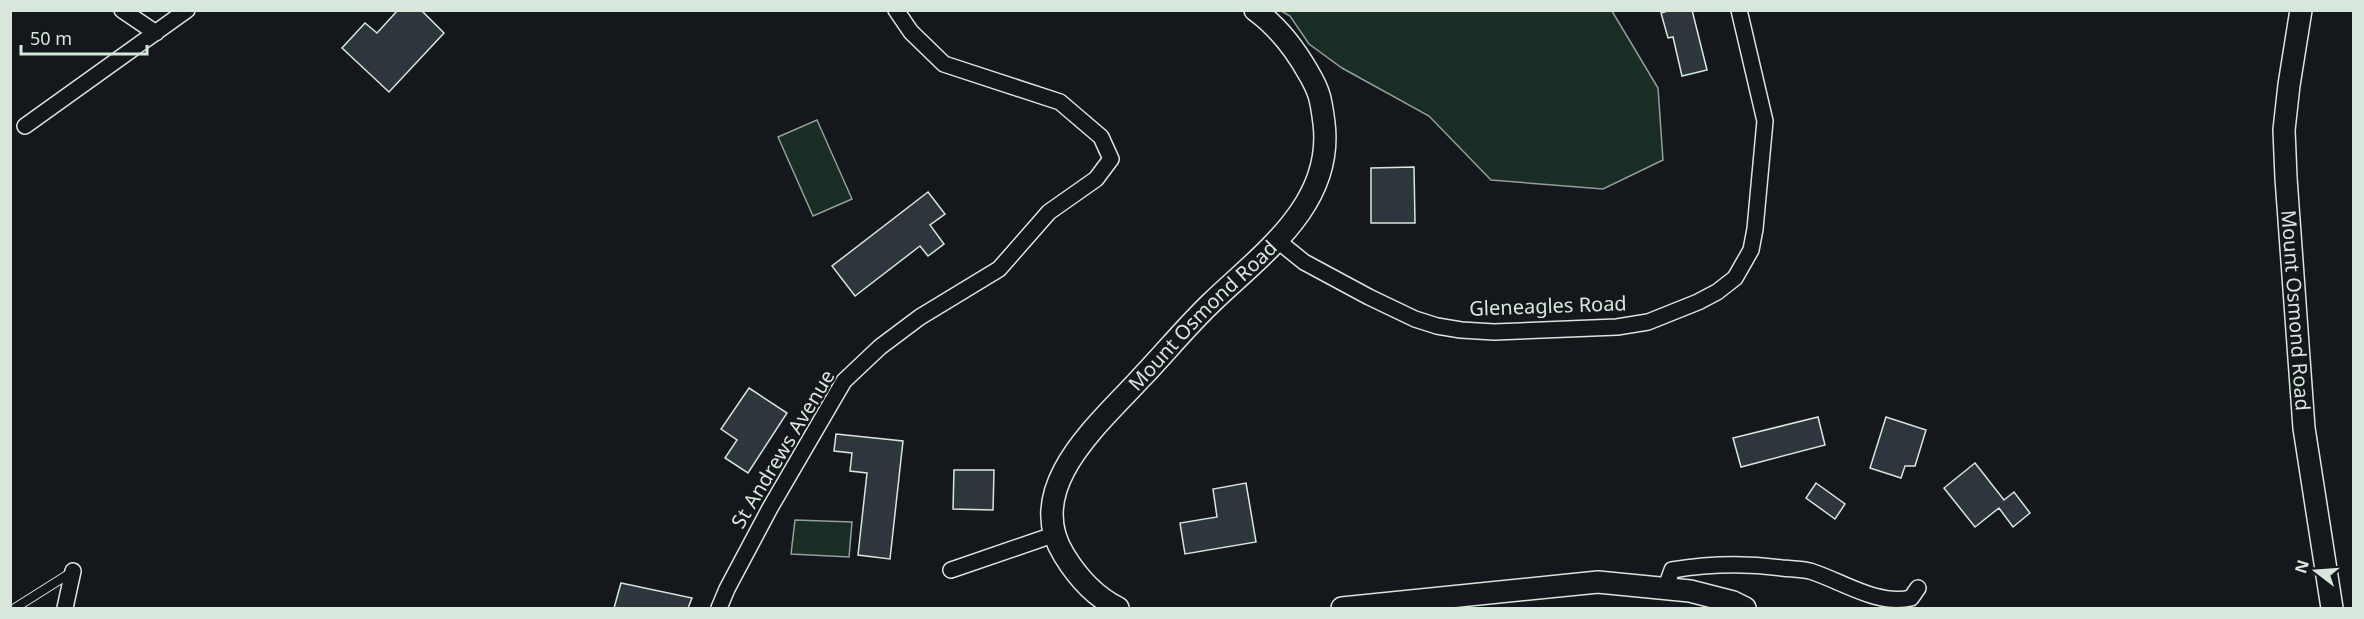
<svg xmlns="http://www.w3.org/2000/svg" width="2364" height="619" viewBox="0 0 2364 619" font-family="'Noto Sans',sans-serif">
<rect width="100%" height="100%" fill="#14181c"/>
<!-- green -->
<path fill="#1a2d24" stroke="#939e99" stroke-width="1.5" d="M1281,11h331l46,77 5,72 -60,29 -112,-9 -62,-64 -87,-48 -33,-24 -19,-28z
M817,120l35,79 -39,17 -35,-79z
M795,520l57,2 -3,35 -58,-3z"/>
<!-- building -->
<path fill="#2c363c" stroke="#d8e6dc" stroke-width="1.5" d="M398,10h23l23,23 -55,59 -47,-44 23,-25 12,10z
M1671,10h21l15,60 -25,6 -9,-39 -5,1 -7,-25z
M1414,167l1,56h-44v-55z
M928,192l17,22 -15,11 14,19 -16,12 -8,-10 -65,50 -23,-30z
M749,388l38,25 -39,60 -23,-15 12,-18 -16,-11z
M1818,417l7,28 -84,22 -8,-29z
M1886,417l40,13 -11,36h-10l-4,12 -31,-10z
M836,434l67,7 -13,118 -32,-4 9,-82 -17,-2 2,-18 -18,-2z
M1975,463l29,37 10,-8 16,21 -17,14 -14,-19 -24,19 -31,-39z
M954,470h40l-1,40 -40,-1z
M1246,483l10,59 -71,12 -5,-31 37,-6 -4,-28z
M1816,483l29,21 -10,15 -29,-21z
M621,583l71,15 -4,10h-74z"/>
<g fill="none" stroke-linecap="round" stroke-linejoin="round">
<defs>
<path id="lane" d="M15,608l57,-36"/>
<path id="street" d="M122,10l34,23
M25,126l162,-116
M1278,241l26,21 65,35 46,22 22,7 24,4 33,2 123,-5 31,-5 50,-20 19,-10 18,-14 16,-28 4,-21 10,-108 -26,-111
M951,570l102,-35
M1665,589l7,-19c37,-6 73,-7 110,-2 9,1 19,1 28,3 32,10 67,35 101,27l7,-10
M65,608l8,-37
M719,608l8,-19 43,-81 74,-127 36,-34 40,-30 79,-48 50,-57 47,-33 15,-20 -10,-22 -41,-35 -116,-38 -33,-32 -15,-22"/>
<g id="secondary">
<path id="s1" d="M2301,10l-12,75 -5,45 2,48 18,250 28,180"/>
<path id="s2" d="M1118,608c-24,-12 -40,-30 -54,-53 -42,-67 35,-131 76,-176 24,-25 46,-52 71,-76 52,-50 123,-99 113,-180 -3,-23 -4,-31 -16,-51 -13,-23 -31,-46 -53,-62"/>
<path d="M1342,608l256,-26 92,9 43,11 12,6"/>
</g>
</defs>
<!-- lane casing -->
<use href="#lane" stroke="#d8e6dc" stroke-width="10"/>
<!-- street casing -->
<use href="#street" stroke="#d8e6dc" stroke-width="18"/>
<!-- secondary casing -->
<use href="#secondary" stroke="#d8e6dc" stroke-width="24"/>
<!-- lane -->
<use href="#lane" stroke="#14181c" stroke-width="8"/>
<!-- street -->
<use href="#street" stroke="#14181c" stroke-width="15"/>
<!-- secondary -->
<use href="#secondary" stroke="#14181c" stroke-width="21"/>
</g>
<g text-anchor="middle" stroke-width="4.5" stroke-linejoin="round" paint-order="stroke">
<!-- street labels -->
<g font-size="20" fill="#d8e6dc" stroke="#14181c">
<text transform="translate(1548 306) rotate(-2)" y="7">Gleneagles Road</text>
<text dy="7" stroke="none"><textPath href="#s1" startOffset="302">Mount Osmond Road</textPath></text>
<text dy="7" stroke="none"><textPath href="#s2" startOffset="374">Mount Osmond Road</textPath></text>
<text transform="translate(783 449) rotate(-59)" y="7">St Andrews Avenue</text>
</g>
</g>
<!-- border -->
<rect width="2364" height="619" fill="none" stroke="#d8e6dc" stroke-width="24"/>
<!-- north arrow -->
<g transform="translate(2316 571) rotate(287)" stroke="#14181c" stroke-width="4.5" paint-order="stroke">
<path d="M0-4.5L10 22L0 15L-10 22Z" fill="#d8e6dc"/>
<text y="-9" font-size="16" font-weight="bold" text-anchor="middle" fill="#d8e6dc">N</text>
</g>
<!-- scale -->
<path d="M21 45v9h126v-9" fill="none" stroke="#d8e6dc" stroke-width="3"/>
<text x="30" y="45" font-size="18" fill="#d8e6dc" stroke="#14181c" stroke-width="4.5" paint-order="stroke">50 m</text>
</svg>
